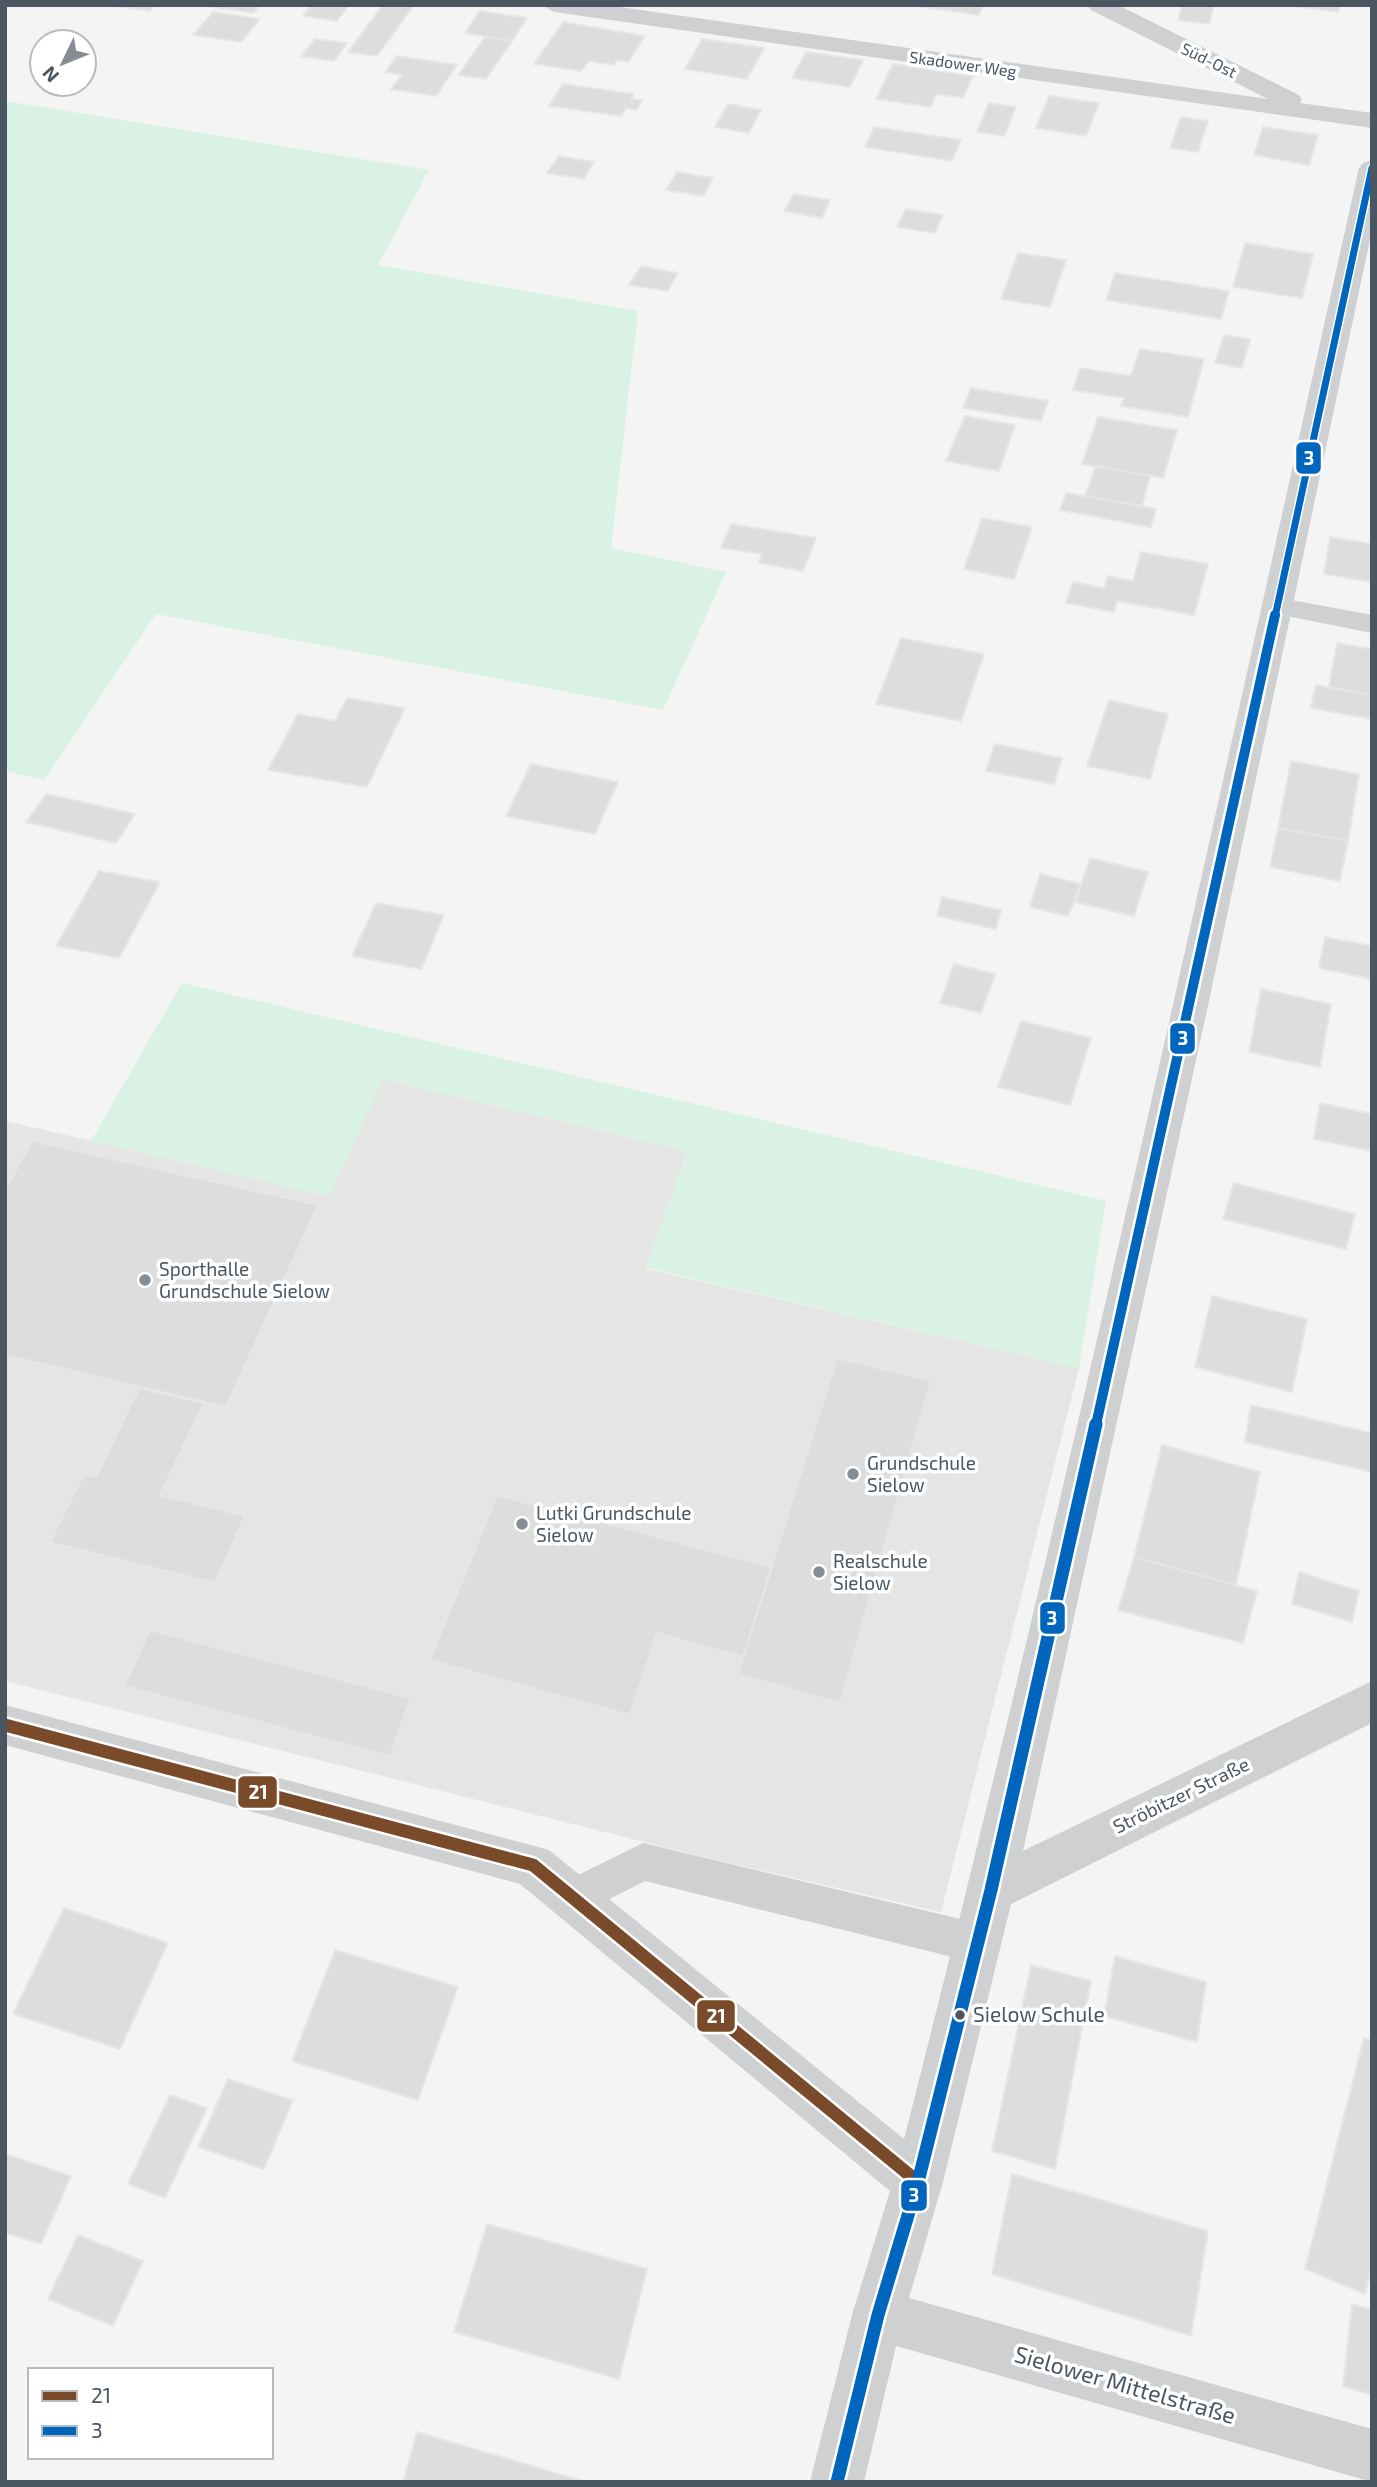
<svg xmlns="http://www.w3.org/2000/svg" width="1377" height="2487" viewBox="0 0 1377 2487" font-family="'Exo 2',sans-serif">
<rect width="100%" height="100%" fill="#f4f4f4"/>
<!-- education -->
<path fill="#e6e5e6" d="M382,1079l305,72 -41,118 433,99 -138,544 -237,-55 -699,-176v-560l324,75z"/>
<!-- green -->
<path fill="#d9f2e3" d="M5,101l424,69 -51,95 260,46 -27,237 115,24 -63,138 -507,-96 -112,166 -39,-9z
M182,983l924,218 -27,167 -433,-100 41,-117 -304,-72 -54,117 -238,-55z"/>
<!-- building -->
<path fill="#ddddde" stroke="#e5e6e7" stroke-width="2" d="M108,5h47l-5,6z
M200,5h60l-7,8z
M311,5h38l-12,16 -34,-5z
M383,5h31l-37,51 -29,-4z
M909,5h74l-4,10z
M1182,5h32l-5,19 -31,-4z
M1286,5h54l-2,7z
M480,11l47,7 -15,23 -47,-8z
M213,12l47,7 -19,23 -48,-7z
M563,22l82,14 -17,26 -11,-2 -3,5 -25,-4 -8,10 -47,-7z
M485,37l27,4 -26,38 -28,-4z
M315,39l32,4 -13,18 -33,-5z
M702,39l62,9 -17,31 -62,-10z
M806,52l57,8 -13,27 -58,-9z
M397,56l60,9 -21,31 -45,-7 11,-14 -17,-3z
M893,64l80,12 -10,22 -27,-4 -5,13 -55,-8z
M563,84l71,10 -3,5 11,1 -5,10 -11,-2 -5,8 -72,-10z
M1049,96l50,7 -13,33 -50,-8z
M989,103l27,4 -12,29 -27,-4z
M728,104l33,6 -12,23 -34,-6z
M1181,117l27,4 -10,31 -28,-4z
M874,127l87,13 -9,21 -87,-14z
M1263,127l55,8 -9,30 -55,-10z
M559,156l35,6 -10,17 -37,-6z
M677,172l36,6 -10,18 -37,-6z
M794,194l36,6 -8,18 -38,-7z
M906,209l37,6 -8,18 -38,-6z
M1245,243l68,11 -11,44 -69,-11z
M1018,253l48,7 -16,47 -49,-8z
M641,266l37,7 -10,18 -39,-6z
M1115,273l114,18 -8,28 -115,-19z
M1224,335l26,4 -8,29 -27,-5z
M1140,349l64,10 -16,58 -67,-11 3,-8 -51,-8 7,-22 51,8z
M971,388l77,13 -7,20 -78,-13z
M965,416l50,9 -16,46 -53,-10z
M1098,417l79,13 -14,48 -81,-14z
M1096,466l54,10 -8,30 -57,-10z
M1066,493l19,3 71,13 -5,18 -91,-17z
M982,518l50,9 -18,52 -50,-10z
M731,524l85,14 -13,33 -44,-8 3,-9 -41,-6z
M1330,537l42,7v38l-48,-8z
M1141,552l67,12 -14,51 -77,-14 -3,11 -48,-9 7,-21 31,6 4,-12 25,5z
M901,638l83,16 -23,67 -85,-17z
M1337,643l35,6v46l-43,-8z
M1316,685l56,10 -1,24 -60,-11z
M347,698l58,10 -38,79 -99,-17 30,-56 37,7z
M1109,700l59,14 -18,65 -63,-13z
M995,744l67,14 -8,26 -68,-13z
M1291,761l68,13 -11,67 -70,-13z
M531,764l87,18 -23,52 -89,-18z
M46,794l89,20 -19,29 -90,-21z
M1278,828l70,13 -8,40 -70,-14z
M1090,858l58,14 -14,44 -59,-14z
M99,871l61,11 -41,76 -63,-12z
M1040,874l41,10 -13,32 -38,-9z
M942,897l59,13 -5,19 -59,-13z
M376,903l68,12 -23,54 -69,-13z
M1325,937l47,9v33l-53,-11z
M954,964l41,10 -14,39 -41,-10z
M1261,989l70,15 -11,63 -71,-15z
M1021,1021l70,17 -21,67 -72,-18z
M1320,1103l52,11v37l-58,-12z
M32,1141l286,64 -92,202 -221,-52v-165z
M1234,1183l121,31 -9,35 -123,-30z
M1212,1296l95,23 -15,73 -97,-25z
M837,1358l94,23 -91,322 -102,-29z
M139,1388l65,15 -44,92 85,21 -30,67 -165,-41 34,-68 12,3z
M1251,1405l121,28v39l-127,-30z
M1162,1445l98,27 -24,113 -102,-28z
M497,1495l275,72 -29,90 -86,-24 -27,82 -200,-55z
M1134,1557l123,34 -14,52 -125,-33z
M1299,1572l60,19 -7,31 -60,-18z
M150,1630l261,68 -21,58 -266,-70z
M64,1908l104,35 -48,106 -107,-35z
M335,1950l123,37 -40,113 -126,-39z
M1115,1956l91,26 -9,60 -93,-26z
M1031,1965l60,16 -36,188 -63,-18z
M1364,2038l8,3v225l-7,28 -60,-25z
M228,2079l65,21 -29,69 -66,-22z
M170,2095l37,13 -42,90 -37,-14z
M5,2154l66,22 -30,68 -36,-11z
M1012,2174l196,57 -17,105 -199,-62z
M487,2224l160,45 -28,110 -165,-47z
M78,2235l65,26 -30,65 -65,-27z
M1352,2304l20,6v85l-29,-9z
M417,2432l169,50h-183z"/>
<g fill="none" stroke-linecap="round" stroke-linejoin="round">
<!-- service -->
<path fill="#ced0d2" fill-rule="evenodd" d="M1275,597l97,18v18l-106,-21 -4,-6 4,-6z
M643,1843l334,80 14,6 6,14 -6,14 -14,6 -332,-82 -71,36 -14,-5 -6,-14 6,-14z"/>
<!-- minor -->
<path fill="#ced0d2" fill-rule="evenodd" d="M542,5h64l662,94 -177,-89 -4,-5h31l181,90 3,5 -2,3 72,10v15l-818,-116z
M1372,160v70l-163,771 -186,850 349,-170v42l-361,181 -68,278 -34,116 463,131v53l-476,-136 -32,136h-54l42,-167 38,-124 -370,-307 -515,-139v-40l544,145 355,289c167,-653 308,-1313 455,-1971l4,-5z"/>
<defs>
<path id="bus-1" d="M5,1725l528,140 385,317"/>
<path id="bus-2-far2" d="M1275,617l97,-449"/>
<path id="bus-2-far1" d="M1096,1425l179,-810"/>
<path id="bus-2" d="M837,2482l41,-167 40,-133 73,-292 105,-466"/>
</defs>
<!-- bus-1 casing -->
<use href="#bus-1" stroke="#fff" stroke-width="18"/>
<!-- bus-2-far2 casing -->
<use href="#bus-2-far2" stroke="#fff" stroke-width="10"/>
<!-- bus-2-far1 casing -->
<use href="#bus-2-far1" stroke="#fff" stroke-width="15"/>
<!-- bus-2 casing -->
<use href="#bus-2" stroke="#fff" stroke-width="18"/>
<!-- bus-1 -->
<use href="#bus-1" stroke="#7a4b2a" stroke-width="13"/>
<!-- bus-2-far2 -->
<use href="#bus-2-far2" stroke="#0065bd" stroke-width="7"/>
<!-- bus-2-far1 -->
<use href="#bus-2-far1" stroke="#0065bd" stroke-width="10"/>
<!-- bus-2 -->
<use href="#bus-2" stroke="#0065bd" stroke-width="13"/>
</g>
<!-- markers -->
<g fill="#868d94" stroke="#fff" stroke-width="2.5">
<circle cx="145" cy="1280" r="7"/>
<circle cx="853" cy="1474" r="7"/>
<circle cx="522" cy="1524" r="7"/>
<circle cx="819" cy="1572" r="7"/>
</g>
<circle fill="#4a5661" stroke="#fff" stroke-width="2.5" cx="960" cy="2015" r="6"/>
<g text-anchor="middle" stroke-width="7" stroke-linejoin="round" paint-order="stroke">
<!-- far-street labels -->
<g font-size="16" fill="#4a5661" stroke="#fff">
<text transform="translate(1209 60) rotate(26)" y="6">Süd-Ost</text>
<text transform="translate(963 64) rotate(8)" y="6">Skadower Weg</text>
</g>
<!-- poi labels -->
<g font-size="19" fill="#4a5661" stroke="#fff" text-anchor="start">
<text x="159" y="1276">Sporthalle<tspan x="159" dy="22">Grundschule Sielow</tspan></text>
<text x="867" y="1470">Grundschule<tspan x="867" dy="22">Sielow</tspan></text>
<text x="536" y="1520">Lutki Grundschule<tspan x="536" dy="22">Sielow</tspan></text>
<text x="833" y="1568">Realschule<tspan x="833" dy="22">Sielow</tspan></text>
</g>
<!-- street labels -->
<g font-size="19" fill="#4a5661" stroke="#fff">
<text transform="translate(1181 1795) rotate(-26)" y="7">Ströbitzer Straße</text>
</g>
<!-- near-bus labels -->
<g font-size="21" fill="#4a5661" stroke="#fff" text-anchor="start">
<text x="973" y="2022">Sielow Schule</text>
</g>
<!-- near-street labels -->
<g font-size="23" fill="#4a5661" stroke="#fff">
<text transform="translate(1125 2385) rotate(16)" y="8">Sielower Mittelstraße</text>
</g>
</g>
<g stroke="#fff" stroke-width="2.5">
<rect x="1295" y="441" width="27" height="34" rx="7" fill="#0065bd"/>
<rect x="1169" y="1022" width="27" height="33" rx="7" fill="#0065bd"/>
<rect x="1039" y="1601" width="27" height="34" rx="7" fill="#0065bd"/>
<rect x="237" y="1775" width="41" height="34" rx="7" fill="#7a4b2a"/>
<rect x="696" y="1999" width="40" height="34" rx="7" fill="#7a4b2a"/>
<rect x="900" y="2179" width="28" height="33" rx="7" fill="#0065bd"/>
</g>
<g font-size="19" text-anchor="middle" font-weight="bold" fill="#fff">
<text x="1309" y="465">3</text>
<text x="1183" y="1045">3</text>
<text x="1052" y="1625">3</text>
<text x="258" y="1799">21</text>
<text x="716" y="2023">21</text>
<text x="914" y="2202">3</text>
</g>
<!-- border -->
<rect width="1377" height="2487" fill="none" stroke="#4a5661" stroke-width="14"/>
<!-- legend -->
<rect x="28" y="2368" width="245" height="91" fill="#ffffff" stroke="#b7bbc0" stroke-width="2"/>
<rect x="42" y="2391" width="35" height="10" fill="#7a4b2a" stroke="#b7bbc0" stroke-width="2"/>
<text x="91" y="2403" font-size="21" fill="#4a5661">21</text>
<rect x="42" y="2426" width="35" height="10" fill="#0065bd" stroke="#b7bbc0" stroke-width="2"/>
<text x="91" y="2438" font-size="21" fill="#4a5661">3</text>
<!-- north arrow -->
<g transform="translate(63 63) rotate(227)"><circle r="33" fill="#ffffff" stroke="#b7bbc0" stroke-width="2"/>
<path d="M0-5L12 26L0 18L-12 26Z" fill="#868d94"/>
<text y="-10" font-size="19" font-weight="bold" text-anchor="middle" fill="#4a5661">N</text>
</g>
</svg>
